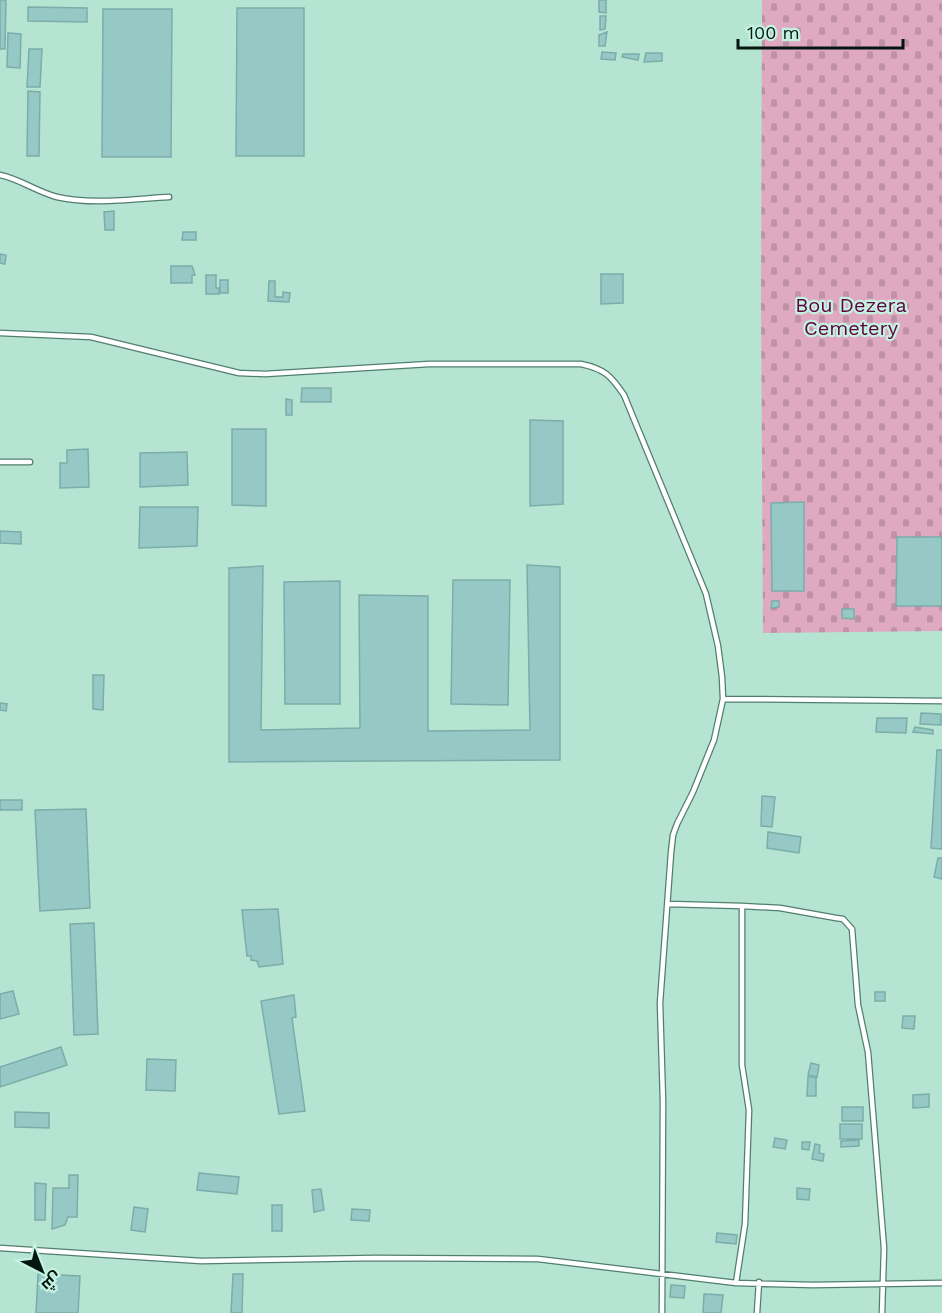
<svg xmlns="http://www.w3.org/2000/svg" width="942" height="1313" viewBox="0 0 942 1313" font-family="'Work Sans',Cairo,sans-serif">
<defs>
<pattern id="cemetery-stones" width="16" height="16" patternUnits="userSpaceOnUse" patternTransform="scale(1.5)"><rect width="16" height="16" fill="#e0a9c2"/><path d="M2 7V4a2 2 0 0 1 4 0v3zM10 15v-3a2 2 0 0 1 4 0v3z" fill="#bf91a6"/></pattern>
</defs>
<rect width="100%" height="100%" fill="#b6e4d3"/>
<!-- cemetery -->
<path fill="url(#cemetery-stones)" d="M762,0h180v631l-179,2 -2,-330z"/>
<!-- building -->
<path fill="#96c9c5" stroke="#7bada9" stroke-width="1.5" d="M0,0h6l-1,49h-5z
M599,0h7v13l-7,-1z
M28,7l59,1v14l-59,-1z
M237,8h67v148h-68z
M103,9h69l-1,148h-69z
M600,16h6l-1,13 -5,1z
M607,32l-2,14h-6v-11z
M8,33l13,1 -1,34 -13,-1z
M29,49h13l-2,38h-13z
M602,52l14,1 -1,7 -14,-1z
M646,53h16v8l-18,1z
M623,54h16l-1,6 -16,-3z
M28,91l12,1 -1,64h-12z
M114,211v19h-9l-1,-18z
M183,232h13v8h-14z
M0,254l6,1 -1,9 -5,-1z
M171,266h21l3,9h-3v8h-21z
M601,274h22v29l-22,1z
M206,275h10v13h3v6h-13z
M220,280h8v13h-8z
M269,281h6v16h8v-5l7,1 -1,9 -21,-1z
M302,388h29v14h-30z
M286,399l6,1v15h-6z
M530,420l33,1v83l-33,2z
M232,429h34v77l-34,-1z
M88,449l1,38 -29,1v-25h7v-13z
M187,452l1,33 -48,2v-34z
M804,502v89h-32l-1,-88z
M140,507h58l-1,39 -58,2z
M0,531l21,1v12l-21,-1z
M897,537h45v69h-46z
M527,565l33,2v193l-331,2v-194l34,-2 -2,164 99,-2 -1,-133 69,1v135l102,-1z
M453,580h57l-2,125 -57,-1z
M340,581v123h-55l-1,-122z
M772,601h7v6l-8,1z
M842,609h12v10l-12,-1z
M93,675h11l-1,35 -10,-1z
M0,703l7,1 -1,7 -6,-1z
M921,713l20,1v11l-21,-1z
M877,718h30l-1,15 -30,-1z
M915,727l18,3v4l-20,-2z
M937,750h5v99l-11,-1z
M762,796l13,1 -3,30 -11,-1z
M0,800h22v10h-22z
M86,809l4,99 -50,3 -5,-101z
M768,832l33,5 -2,16 -32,-5z
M938,858h4v21l-8,-2z
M278,909l5,55 -24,3 -2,-6 -6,-1v-4h-4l-5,-46z
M94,923l4,111 -24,1 -4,-111z
M13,991l6,23 -19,5v-25z
M875,992h10v9h-10z
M294,995l2,22 -4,1 13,93 -26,3 -18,-113z
M903,1016h12l-1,13 -12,-1z
M61,1047l6,18 -67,22v-20z
M147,1059l29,1 -1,31 -29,-1z
M811,1063l8,2 -2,12 -9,-2z
M808,1077h8v19h-9z
M929,1094v13l-16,1v-13z
M842,1107h21v14h-21z
M15,1112l34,1v15l-34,-1z
M840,1124h22v15h-22z
M775,1138l12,2 -2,9 -12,-2z
M859,1140v6l-18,1v-6z
M802,1142h8l-1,8 -7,-1z
M815,1144l5,1 -1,8 5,1 -1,7 -11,-2z
M199,1173l40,4 -2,17 -40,-4z
M69,1175h9l-1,42h-9l-3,8 -13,4 1,-41h16z
M35,1183l11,1 -1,36h-10z
M797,1188l13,1 -1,11 -12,-1z
M321,1189l3,21 -10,2 -2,-22z
M272,1205h10v26h-10z
M134,1207l14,2 -3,23 -14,-2z
M352,1209l18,1 -1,11 -18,-1z
M717,1233l20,2 -1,9 -20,-2z
M38,1274l42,2 -2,37h-42z
M233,1274h10l-1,39h-11z
M671,1285l14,1 -1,12 -14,-1z
M704,1294l19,1 -2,18h-18z"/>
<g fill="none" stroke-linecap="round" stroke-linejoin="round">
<defs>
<path id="service" d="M0,175c20,4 37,17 57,22 35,8 76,2 112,0
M0,333l91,4 148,36 26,1 164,-10h152c24,5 30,12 43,31l82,199 12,52 4,31 1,22 -9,41 -21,52 -16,32 -4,11 -2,18 -11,150 3,98 -1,212
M0,462h30
M723,699l219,2
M669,904l73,2
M0,1248l201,13 174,-3 163,1 198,24 77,2 129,-2
M736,1283l9,-59 4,-114 -7,-45v-159l38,2 56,10 7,1 9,10 6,76 10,47 16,196 -2,65
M757,1313l2,-31"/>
</defs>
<!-- service casing -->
<use href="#service" stroke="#527e6e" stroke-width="7"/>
<!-- service -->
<use href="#service" stroke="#fff" stroke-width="4.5"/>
</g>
<g text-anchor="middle" stroke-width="4.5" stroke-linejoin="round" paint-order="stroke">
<!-- park labels -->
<g font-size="20" fill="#62003e" stroke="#c3f2e0">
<text x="851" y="312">Bou Dezera<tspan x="851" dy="23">Cemetery</tspan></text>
</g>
</g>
<!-- north arrow -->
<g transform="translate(42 1271) rotate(138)" stroke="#c3f2e0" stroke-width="4.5" paint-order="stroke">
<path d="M0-4.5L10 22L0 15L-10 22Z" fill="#051610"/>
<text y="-9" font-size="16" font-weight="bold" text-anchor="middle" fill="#051610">ش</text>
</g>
<!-- scale -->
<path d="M738 39v9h165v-9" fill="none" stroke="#051610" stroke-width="3"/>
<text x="747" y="39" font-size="18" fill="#051610" stroke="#c3f2e0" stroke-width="4.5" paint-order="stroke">100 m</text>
</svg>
